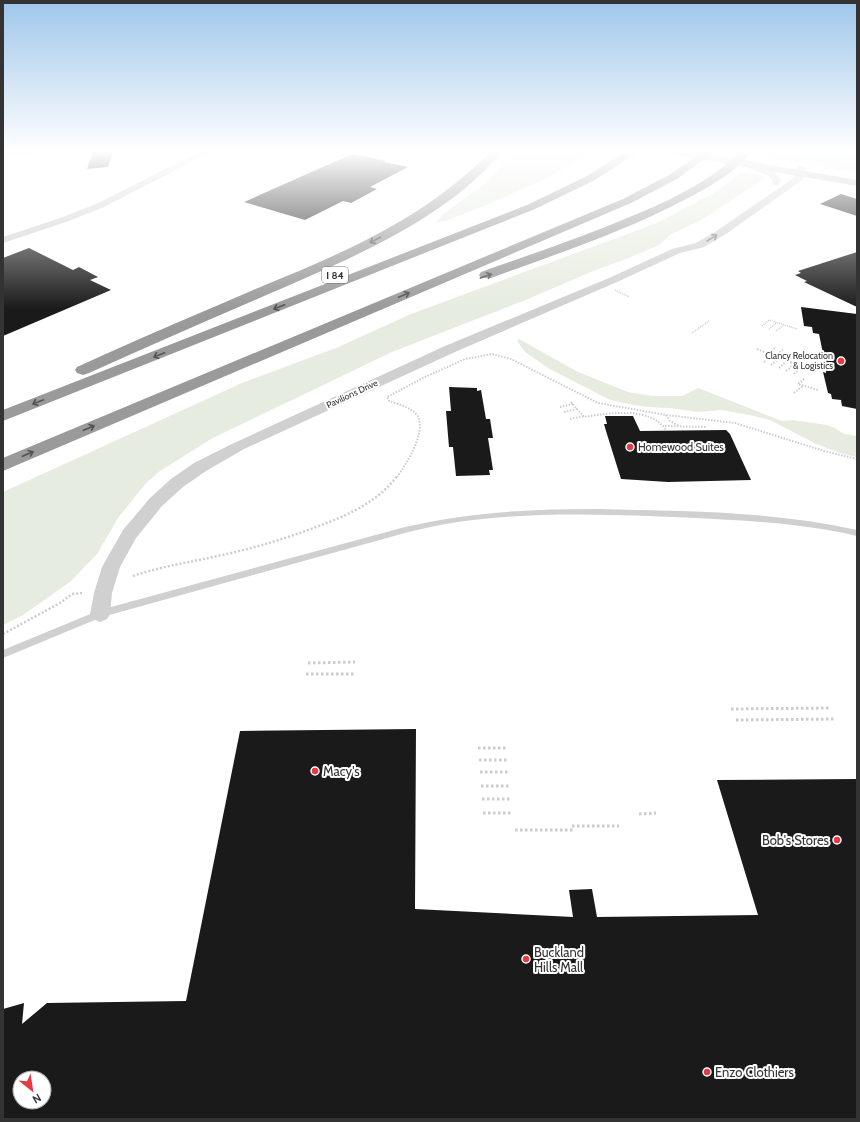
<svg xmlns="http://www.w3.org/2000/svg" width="860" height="1122" viewBox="0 0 860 1122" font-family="Cabin,sans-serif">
<rect width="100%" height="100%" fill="#fff"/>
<!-- green -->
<path fill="#e6ecdf" d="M515,151h79l-45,26 -60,27 -44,17 -9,1 9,-9 42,-31z
M759,151h98v22l-98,-17 -3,-1z
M740,172l18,2 7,4 -64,42 -31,15 -11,10 -30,13 -36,13 -65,28 -136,53 -181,87 -51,32 -14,12 -28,35 -21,36 -27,28 -47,33 -20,10v-133l239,-109 94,-35 75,-34 246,-91 57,-30 19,-14z
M519,339l59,33 50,20 24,4h30l16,-8 84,33 11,-1 34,5 8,3 9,6 13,2v21l-17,-4 -24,-9 -46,-24 -16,-4 -32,-6 -24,2 -28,-4 -23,-1 -24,-4 -15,-4 -60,-31 -23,-16 -8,-11z"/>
<!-- water -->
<path fill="#cfe2ee" d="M797,151h60v19l-63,-13z"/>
<!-- building -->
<path fill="#1a1a1a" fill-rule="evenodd" d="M113,151l-5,16 -21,2 6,-17z
M352,154l34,7 -2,1 24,5 -38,20 7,2 -26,14 -8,-2 -38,19 -61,-18z
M841,194l16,5v17l-37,-12z
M29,248l44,22 6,-3 19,10 -8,3 21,10 -108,46v-78z
M857,252v55l-53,-25 3,-1 -12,-6 6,-2 -3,-2z
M801,307l56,7v95l-15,-3 -1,-6 -9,-1 -1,-5 -3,-1 -5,-21 3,1v-5l-7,-34 -6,-1 -1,-6 -8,-1z
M449,387l28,1v3l4,-1 5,29h4l3,19h-5l5,32h-4l1,5 -34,1 -3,-29h-4l-3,-36h5z
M605,416h28l7,15 86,-1 4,4 21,46 -83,2 -47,-3 -15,-48 -2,-7h3z
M416,729l-1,180 158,8 -4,-27 23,-1 5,28 161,-2 -41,-135 140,-1v340h-854v-110l21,-6 -2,21 25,-21 139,-2 54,-270zM20,1078h24v24h-24z"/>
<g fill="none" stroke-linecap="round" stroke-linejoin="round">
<!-- path-far3 -->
<path stroke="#cdcdcd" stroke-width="1.5" stroke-dasharray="1 1" stroke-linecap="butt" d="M615,290l14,7
M762,326l7,-6 28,9
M769,329l7,-6
M776,331l7,-5
M692,333l17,-12"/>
<!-- path-far2 -->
<path stroke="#cdcdcd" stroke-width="2" stroke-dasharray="1.5 1.5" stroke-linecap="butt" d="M757,349l49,20 8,1
M769,353l7,-6
M775,356l8,-6
M782,359l8,-6
M764,362l8,-7
M790,362l7,-6
M771,365l9,-7
M779,368l8,-7
M786,371l8,-7
M794,374l8,-7
M804,379l-6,5 20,6
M794,393l9,-7
M571,402l13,15c25,-4 66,-11 82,13
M560,407l13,-3
M564,412l13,-3
M666,415l4,6 9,5
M570,419l14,-3
M665,426l42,1
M397,477c9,-12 29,-44 21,-60 -4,-9 -20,-13 -29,-16l-2,-4 38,-20 40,-18 27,-5 19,5 87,44 68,12 69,8 89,28 33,8"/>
<!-- path-far1 -->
<path stroke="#cdcdcd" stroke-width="2.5" stroke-dasharray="2 2" stroke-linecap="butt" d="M133,576c29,-10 59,-14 89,-21 33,-7 65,-17 97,-29 29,-11 59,-24 78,-50
M3,634l57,-31 12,-9 11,-1"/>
<!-- path -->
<path stroke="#cdcdcd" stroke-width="3" stroke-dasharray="2.5 2.5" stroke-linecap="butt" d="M308,663l47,-1
M306,674h48
M731,709l100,-1
M736,720l100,-1
M478,748h29
M479,760h29
M480,772h29
M481,786h29
M482,799h30
M483,813h30
M639,814l17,-1
M572,826h47
M515,830h58"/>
<!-- lane -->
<path fill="#d0d0d0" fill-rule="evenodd" d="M597,509c87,2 175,2 260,21v6c-60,-14 -122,-16 -184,-19 -77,-3 -156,-6 -233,8 -11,2 -23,5 -35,8l-303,84 -99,41v-8l97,-40 305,-83c66,-15 125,-18 192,-18z"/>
<!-- street -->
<path fill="#d0d0d0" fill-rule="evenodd" d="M3,151h72l-4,2 -68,2z
M202,151h11l-109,56 -35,14 -66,22v-6l60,-20 35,-14z
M749,162l24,9 7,7 -1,7h-6l-1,-6 -5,-4 -21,-8 -1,-2z
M802,165l4,3 -4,5 1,5 -1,2 -76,54 -22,13 -24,6 -63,29 -162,70 -211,97 -38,22 -23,16 -21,19 -26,32 -16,29 -8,26 -2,21 -3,5 -7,3 -7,-3 -3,-5 4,-21 8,-26 21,-37 27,-32 21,-19 23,-16 40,-20 211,-97 164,-68 63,-29 24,-6 22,-13 77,-53 -1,-4 5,-7z"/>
<!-- secondary -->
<path fill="#bdbdbd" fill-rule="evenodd" d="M665,151h25l167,29v6l-187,-32z"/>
<!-- highway -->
<path fill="#9a9a9a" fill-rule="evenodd" d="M491,151h11c-56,71 -167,114 -247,149 -56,24 -111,48 -166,73l-6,2 -6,-2 -2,-3 2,-3 22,-10c53,-24 106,-46 159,-69 87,-36 165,-68 233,-137z
M627,151h13l-47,30 -58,28 -532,212v-11l524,-205 58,-28z
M703,151h12l-38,28 -46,24 -628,268v-13l620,-259 46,-24z
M741,151h11c-17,22 -43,36 -66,48 -62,33 -130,55 -195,79h-10l-2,-3 2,-3c51,-18 102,-35 151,-56 39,-16 79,-35 109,-65z"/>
</g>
<!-- one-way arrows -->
<defs><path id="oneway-shaft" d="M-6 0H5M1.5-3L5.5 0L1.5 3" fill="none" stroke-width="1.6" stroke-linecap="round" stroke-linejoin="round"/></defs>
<use stroke="#7a7a7a" href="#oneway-shaft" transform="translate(712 238) rotate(-31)"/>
<g stroke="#525252">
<use href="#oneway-shaft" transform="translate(375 240) rotate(152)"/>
<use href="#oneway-shaft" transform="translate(486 276) rotate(-20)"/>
<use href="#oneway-shaft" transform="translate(404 295) rotate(-23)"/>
<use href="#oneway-shaft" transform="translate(279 307) rotate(158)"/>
<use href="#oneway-shaft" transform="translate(159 355) rotate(158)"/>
<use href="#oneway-shaft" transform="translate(38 402) rotate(158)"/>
<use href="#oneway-shaft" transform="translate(89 428) rotate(-23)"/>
<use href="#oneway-shaft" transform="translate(28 454) rotate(-23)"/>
</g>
<!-- sky -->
<linearGradient id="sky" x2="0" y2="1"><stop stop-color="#9ec6ea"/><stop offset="0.49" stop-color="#fff"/><stop offset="1" stop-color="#fff" stop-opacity="0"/></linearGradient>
<rect width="860" height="309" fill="url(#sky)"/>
<!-- markers -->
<g fill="#e63946" stroke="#fff" stroke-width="1.5">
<circle cx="841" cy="361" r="4"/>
<circle cx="630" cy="447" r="4"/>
<circle cx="315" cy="771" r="4"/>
<circle cx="837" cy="840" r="4"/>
<circle cx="526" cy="959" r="4"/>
<circle cx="707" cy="1072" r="4"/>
</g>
<g text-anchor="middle" stroke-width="4" stroke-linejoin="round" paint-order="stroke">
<!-- far-poi labels -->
<g font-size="9" fill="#333" stroke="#fff" text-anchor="end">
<text x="833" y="359">Clancy Relocation<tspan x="833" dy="10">&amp; Logistics</tspan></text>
</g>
<!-- far-street labels -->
<g font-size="9" fill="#333" stroke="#fff">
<text transform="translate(352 394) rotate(-25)" y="3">Pavilions Drive</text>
</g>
<!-- shield labels -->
<rect fill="#fff" stroke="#707070" stroke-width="1" x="322" y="267" width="26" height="16" rx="3"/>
<g font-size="10" font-weight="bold" fill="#333">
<text x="335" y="279">I 84</text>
</g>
<!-- poi labels -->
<g font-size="11" fill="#333" stroke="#fff" text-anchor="start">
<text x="638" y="451">Homewood Suites</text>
</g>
<!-- near-poi labels -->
<g font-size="13" fill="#333" stroke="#fff" text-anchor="start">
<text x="323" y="776">Macy's</text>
<text x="829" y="845" text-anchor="end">Bob's Stores</text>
<text x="534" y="957">Buckland<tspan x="534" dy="15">Hills Mall</tspan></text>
<text x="715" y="1077">Enzo Clothiers</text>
</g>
</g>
<!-- border -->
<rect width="860" height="1122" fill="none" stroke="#333333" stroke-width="8"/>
<!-- north arrow -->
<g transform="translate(32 1090) rotate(150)"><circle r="19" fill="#ffffff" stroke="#adadad"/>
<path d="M0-3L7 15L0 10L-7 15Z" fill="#e63946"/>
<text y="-6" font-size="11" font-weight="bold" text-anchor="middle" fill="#333333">N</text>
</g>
</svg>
